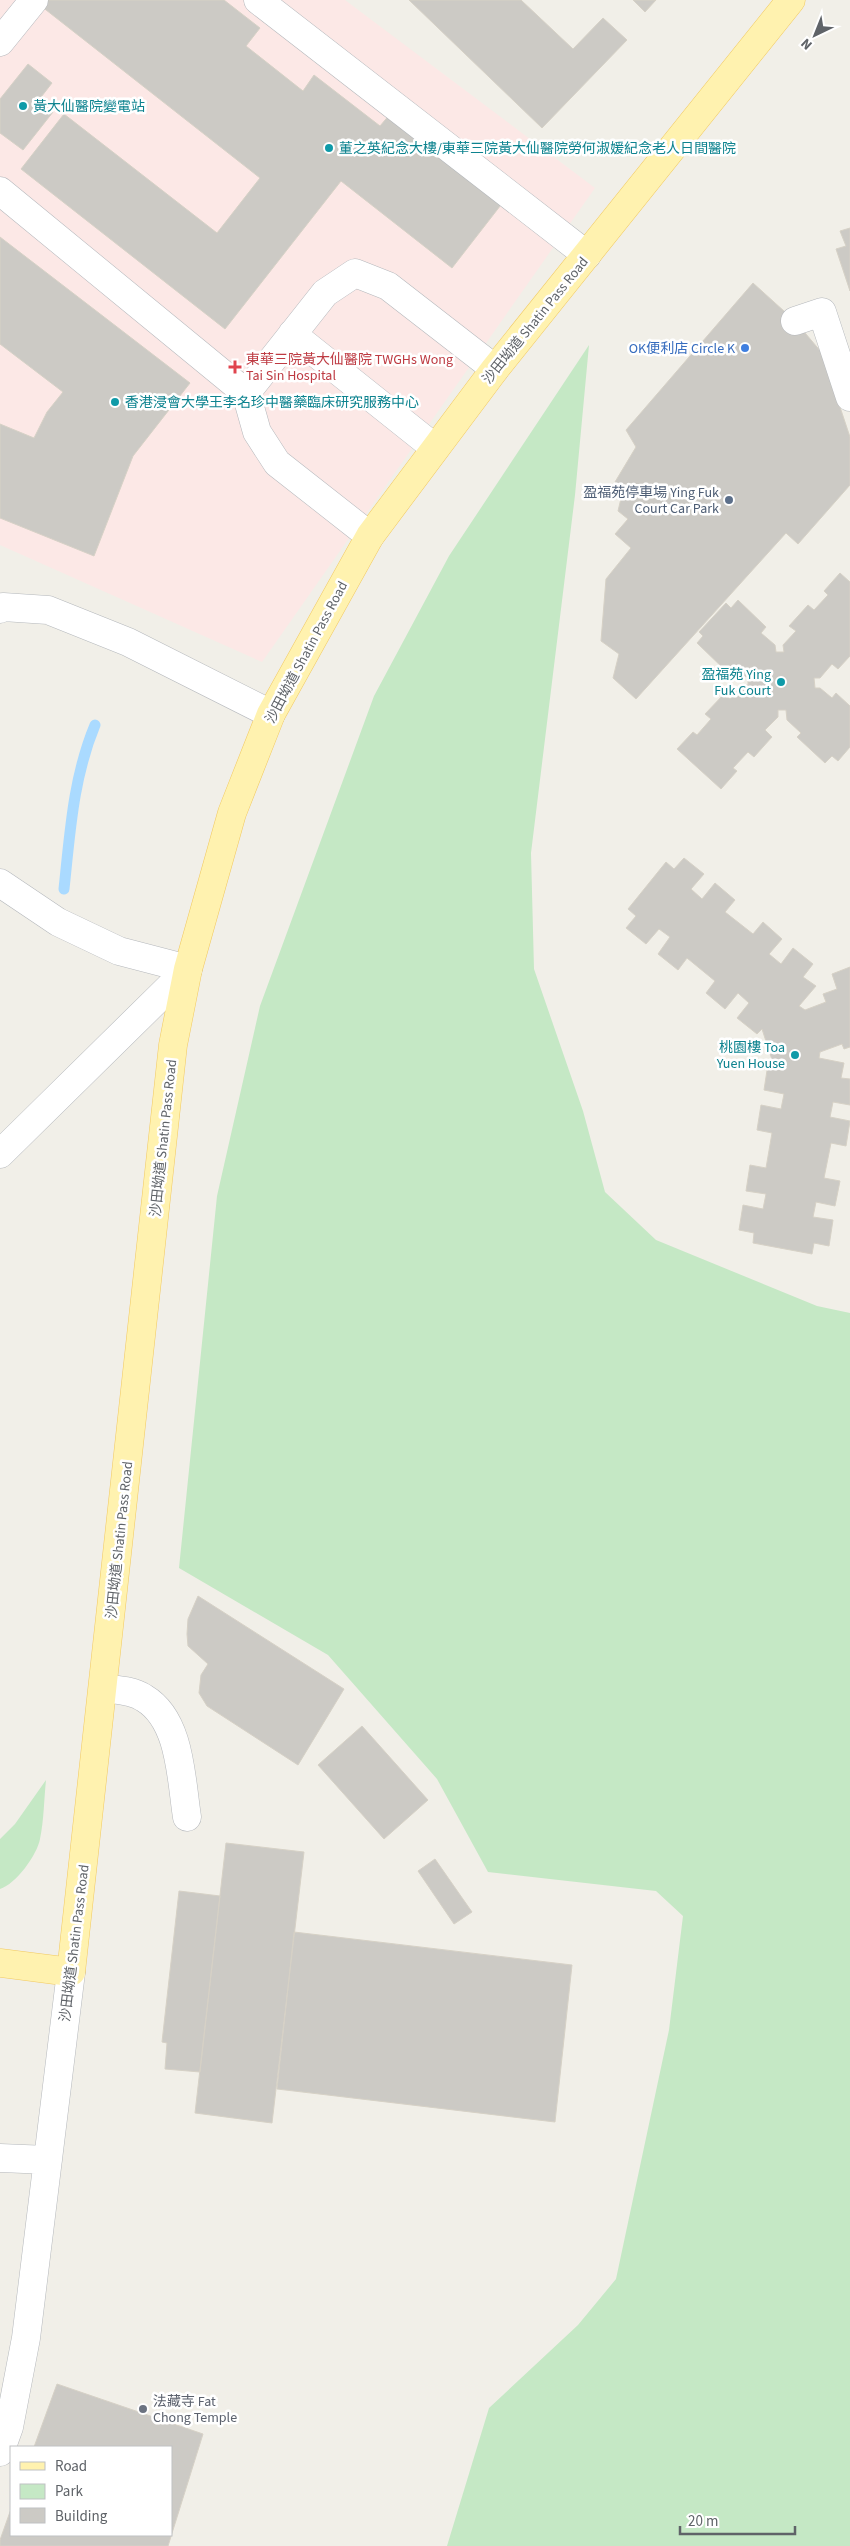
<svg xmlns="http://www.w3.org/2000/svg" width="850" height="2546" viewBox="0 0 850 2546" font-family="'Source Sans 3','Noto Sans TC',sans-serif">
<rect width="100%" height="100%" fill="#f1efe8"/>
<!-- medical -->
<path fill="#fce8e6" d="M0,0h345l250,188 -333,474 -262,-117z"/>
<!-- green -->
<path fill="#c5e8c5" d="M589,345l-14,150 -44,358 3,116 49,142 22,81 51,48 161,66 33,7v1233h-403l42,-138 89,-83 38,-46 53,-249 14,-114 -27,-25 -168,-19 -51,-93 -109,-124 -149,-87 38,-372 43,-190 114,-310 75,-140z
M46,1780c-2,19 -2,40 -6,59 -3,16 -24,45 -40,50v-50l15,-15z"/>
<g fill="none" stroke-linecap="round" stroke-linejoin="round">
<!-- stream -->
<path stroke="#aadaff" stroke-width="11" d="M64,889c6,-56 9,-111 31,-164"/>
</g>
<!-- building -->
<path fill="#cccac5" stroke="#d6d1c6" d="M46,0h178l36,28 -14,18 57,45 11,-16 66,51 11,-13 113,88 -52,67 -111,-87 -116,148 -204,-160 43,-55 153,119 43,-55 -219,-172z
M409,0h112l52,49 30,-31 24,22 -85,88z
M633,0h23l-11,12z
M28,64l24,19 -14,18 15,11 -30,38 -23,-17v-34z
M850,228v63l-14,-42 10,-3 -6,-15z
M0,237l190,146 -57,73 -39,100 -94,-38v-94l34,14 13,-26 16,-20 -63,-48z
M753,283l42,38 27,32 28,84v48l-52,59 -12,-11 -150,166 -23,-21 6,-24 -18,-13 5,-62 25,-31 -16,-14 13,-15 -10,-8 5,-21 -8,-8 21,-35 -10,-17z
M840,573l10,9v74l-12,13 -6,-5 -12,14h-6l1,10h5l12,10 4,-5 14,13v41l-12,14 -6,-5 -7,7 -28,-26 4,-4 -14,-13 -1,-10h-8v7l-13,13 7,7 -18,20 -6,-5 -15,16 4,3 -16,18 -44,-40 16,-17 4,3 14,-16 -6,-5 19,-20 6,5 12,-14h6v-8l-6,-1 -11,-10 -5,5 -29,-28 6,-7 -4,-4 27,-29 5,5 7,-8 28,27 -5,6 14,12 1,7h8l-1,-7 13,-14 -7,-5 19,-21 6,5 14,-15 -4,-4z
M684,858l20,16 -13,15 11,10 13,-16 20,17 -10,12 28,22 10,-12 19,17 -13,15 12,10 12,-16 20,16 -10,13 13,9 -17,20 6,4 21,-8 -3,-8 14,-5 -5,-15 18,-7v80l-6,2 -2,-5 -22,8 -1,6 25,5 -3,15 9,1v26l-17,-3 -3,15 20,4 -4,25 -15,-3 -7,35 16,3 -5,25 -19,-4 -3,15 20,3 -4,26 -15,-3 -2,11 -59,-11 1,-10 -15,-3 4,-25 20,4 3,-15 -20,-3 4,-26 16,3 6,-35 -15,-3 4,-25 20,4 3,-15 -20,-4 4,-26 6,2 -12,-37 -5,5 -20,-16 12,-15 -11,-10 -13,16 -19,-16 9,-12 -28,-23 -9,12 -20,-16 12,-17 -11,-8 -13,15 -20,-16 10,-12 -8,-7 38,-47 8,7z
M198,1596l146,93 -46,76 -91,-59 -8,-13 2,-18 7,-11 -20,-18 -1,-12 1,-15z
M362,1726l66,74 -44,39 -66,-74z
M226,1843l78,9 -32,271 -77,-10z
M435,1859l37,53 -18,12 -36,-53z
M179,1891l41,5 -20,176 -35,-3 2,-26 -5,-1z
M294,1932l278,33 -17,157 -278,-33z
M57,2384l146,50 -35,112h-168v-6l11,-31v26h160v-88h-137z"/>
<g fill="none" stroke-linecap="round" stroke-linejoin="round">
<defs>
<path id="minor" d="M258,0l329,255
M0,42l34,-42
M0,191l246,202
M795,321l27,-9 28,85
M292,334l143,114
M370,536l-93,-73 -20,-31 -11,-39 79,-100 30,-20 33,13 107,83
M0,609l3,-2 45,3 80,32 143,72
M0,883l58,39 61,29 69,18
M0,1154l188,-185
M103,1688c13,2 29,2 41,10 37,22 37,81 43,119
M0,2158l48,2
M0,2452l9,-25 17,-89 45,-366"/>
<path id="major" d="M0,1963l71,9 102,-927 15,-76 44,-156 39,-99 99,-178 125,-167 296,-369"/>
</defs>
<!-- minor casing -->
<use href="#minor" stroke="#b5b8bc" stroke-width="29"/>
<!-- major casing -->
<use href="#major" stroke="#f2c960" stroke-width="29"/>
<!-- minor -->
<use href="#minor" stroke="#fff" stroke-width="28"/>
<!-- major -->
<use href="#major" stroke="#fff2af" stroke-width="28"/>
</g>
<!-- markers -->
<g fill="#0f9aa8" stroke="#fff" stroke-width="2">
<circle cx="23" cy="106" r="5"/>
<circle cx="329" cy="148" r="5"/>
<circle cx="115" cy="402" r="5"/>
<circle cx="781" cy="682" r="5"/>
<circle cx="795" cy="1055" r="5"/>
</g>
<circle fill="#3f7fe0" stroke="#fff" stroke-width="2" cx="745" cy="348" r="5"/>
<path fill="#e0444e" stroke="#fff" stroke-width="2" d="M232.5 359.5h5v5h5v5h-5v5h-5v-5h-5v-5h5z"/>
<circle fill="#5c6f8a" stroke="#fff" stroke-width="2" cx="729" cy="500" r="5"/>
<circle fill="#6b7280" stroke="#fff" stroke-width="2" cx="143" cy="2409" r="5"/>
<g text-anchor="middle" stroke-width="5" stroke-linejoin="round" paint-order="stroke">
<!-- culture labels -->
<g font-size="14" fill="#0d838f" stroke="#fff" text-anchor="start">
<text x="33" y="111">黃大仙醫院變電站</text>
<text x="339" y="153">董之英紀念大樓/東華三院黃大仙醫院勞何淑媛紀念老人日間醫院</text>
<text x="125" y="407">香港浸會大學王李名珍中醫藥臨床研究服務中心</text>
<text x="771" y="679" text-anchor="end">盈福苑 Ying<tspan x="771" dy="16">Fuk Court</tspan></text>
<text x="785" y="1052" text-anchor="end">桃園樓 Toa<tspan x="785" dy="16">Yuen House</tspan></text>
</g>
<!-- street labels -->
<g font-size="14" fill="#5f6368" stroke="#fff">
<text transform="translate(535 320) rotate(-51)" y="5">沙田坳道 Shatin Pass Road</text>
<text transform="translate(306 652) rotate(-62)" y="5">沙田坳道 Shatin Pass Road</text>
<text transform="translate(163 1138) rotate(-84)" y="5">沙田坳道 Shatin Pass Road</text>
<text transform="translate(119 1540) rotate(-84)" y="5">沙田坳道 Shatin Pass Road</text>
<text transform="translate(74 1943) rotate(-83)" y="5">沙田坳道 Shatin Pass Road</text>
</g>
<!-- shop labels -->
<g font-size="14" fill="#366cbe" stroke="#fff" text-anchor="end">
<text x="735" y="353">OK便利店 Circle K</text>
</g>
<!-- health labels -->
<g font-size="14" fill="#be3a42" stroke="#fff" text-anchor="start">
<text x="246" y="364">東華三院黃大仙醫院 TWGHs Wong<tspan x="246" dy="16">Tai Sin Hospital</tspan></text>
</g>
<!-- service labels -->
<g font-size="14" fill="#4e5e75" stroke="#fff" text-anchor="end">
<text x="719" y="497">盈福苑停車場 Ying Fuk<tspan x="719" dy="16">Court Car Park</tspan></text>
</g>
<!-- worship labels -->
<g font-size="14" fill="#5b616d" stroke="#fff" text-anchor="start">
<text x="153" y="2406">法藏寺 Fat<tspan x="153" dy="16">Chong Temple</tspan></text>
</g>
</g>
<!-- legend -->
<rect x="10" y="2446" width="162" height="90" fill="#ffffff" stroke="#bfc1c3"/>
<rect x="20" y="2462" width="25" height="8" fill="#fff2af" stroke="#bfc1c3"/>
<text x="55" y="2471" font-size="15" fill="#5f6368">Road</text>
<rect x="20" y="2484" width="25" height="15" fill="#c5e8c5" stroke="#bfc1c3"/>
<text x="55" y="2496" font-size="15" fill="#5f6368">Park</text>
<rect x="20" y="2508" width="25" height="15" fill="#cccac5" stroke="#bfc1c3"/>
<text x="55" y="2521" font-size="15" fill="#5f6368">Building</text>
<!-- north arrow -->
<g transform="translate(815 35) rotate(223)" stroke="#ffffff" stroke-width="4" paint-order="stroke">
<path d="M0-4L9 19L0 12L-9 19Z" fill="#5f6368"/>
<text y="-8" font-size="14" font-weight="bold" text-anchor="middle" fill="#5f6368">N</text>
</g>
<!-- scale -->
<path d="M680 2526v8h115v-8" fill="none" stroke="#5f6368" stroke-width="2.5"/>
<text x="688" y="2526" font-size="15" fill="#5f6368" stroke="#ffffff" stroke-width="4" paint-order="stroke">20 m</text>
</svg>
